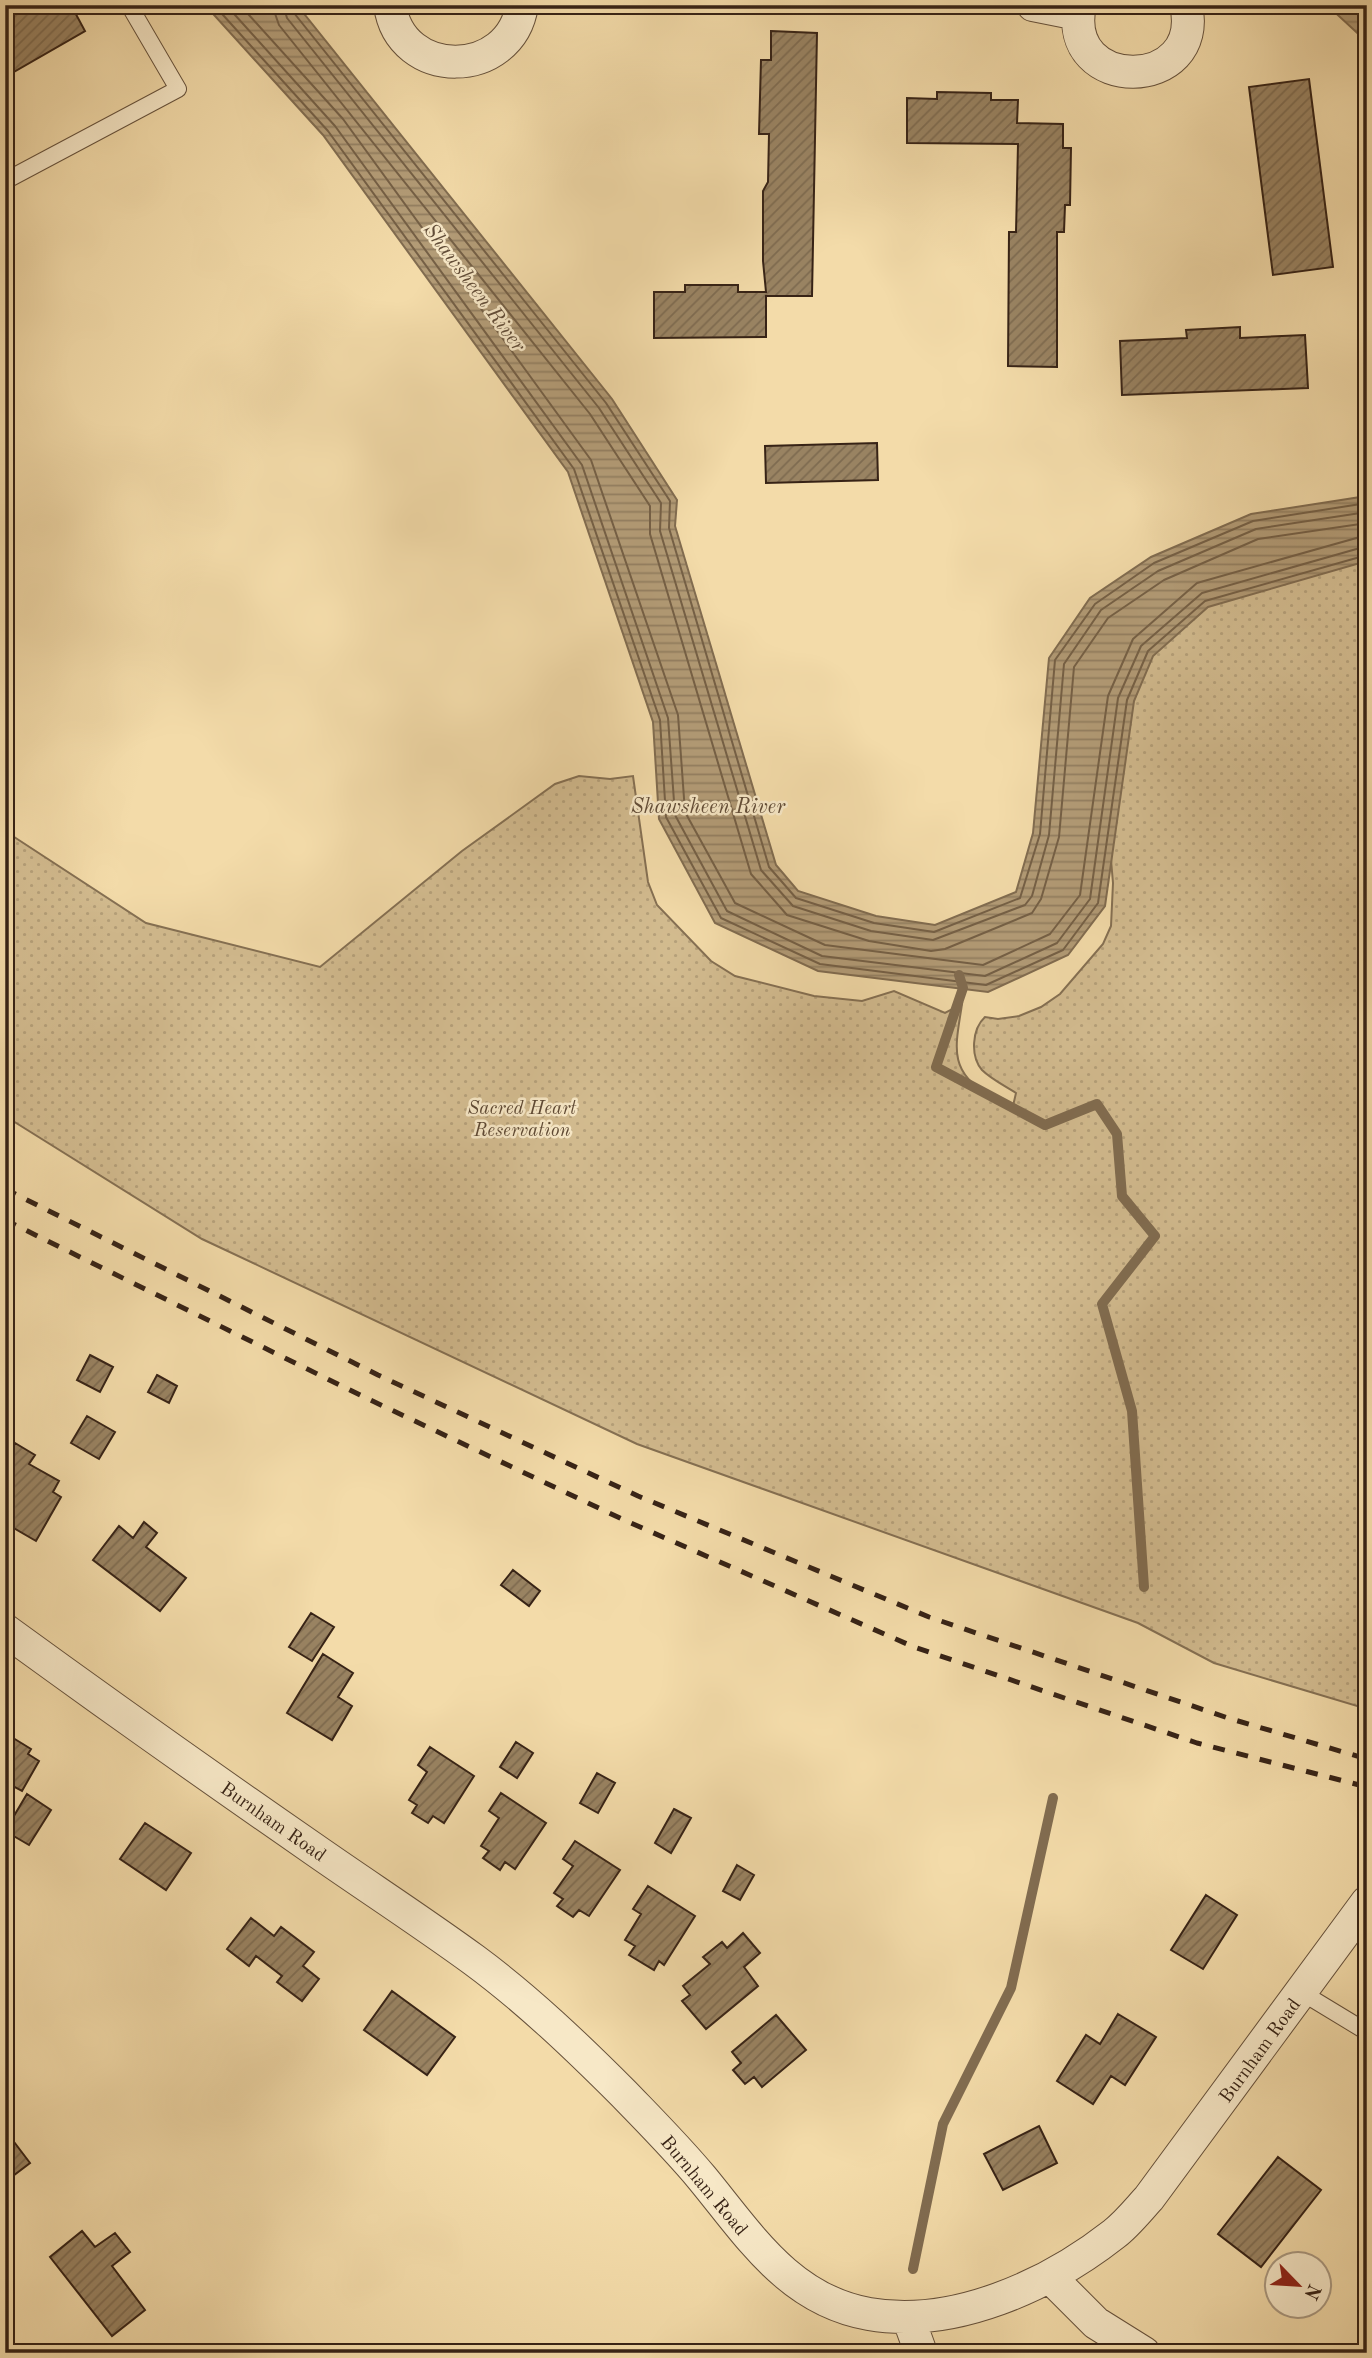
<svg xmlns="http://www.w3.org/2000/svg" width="1372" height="2358" viewBox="0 0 1372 2358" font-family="'Old Standard TT',serif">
<defs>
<pattern id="green-dots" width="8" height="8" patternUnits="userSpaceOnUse" patternTransform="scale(1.75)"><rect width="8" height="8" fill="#d3bc90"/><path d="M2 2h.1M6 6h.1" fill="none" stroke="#b6a17b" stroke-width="1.8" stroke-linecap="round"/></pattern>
<pattern id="water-rules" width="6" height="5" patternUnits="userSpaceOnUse" patternTransform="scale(1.75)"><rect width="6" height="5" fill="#b39c77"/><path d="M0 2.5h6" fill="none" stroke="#927f61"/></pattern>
<pattern id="building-hatch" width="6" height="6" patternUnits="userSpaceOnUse" patternTransform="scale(1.75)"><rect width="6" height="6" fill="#998362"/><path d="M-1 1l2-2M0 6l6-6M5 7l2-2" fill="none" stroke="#7e6b50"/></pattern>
</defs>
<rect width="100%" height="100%" fill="#f3dba9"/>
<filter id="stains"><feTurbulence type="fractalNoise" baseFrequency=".00286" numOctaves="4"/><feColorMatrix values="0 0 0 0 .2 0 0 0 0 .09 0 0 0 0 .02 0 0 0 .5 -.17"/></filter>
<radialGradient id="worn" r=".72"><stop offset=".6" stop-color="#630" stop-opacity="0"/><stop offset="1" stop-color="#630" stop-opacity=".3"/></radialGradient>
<!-- green -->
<path fill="url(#green-dots)" stroke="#857053" stroke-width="2" d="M1367,527v1182l-153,-46 -76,-40 -501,-179 -435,-205 -197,-123v-285l141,92 174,44 142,-116 93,-67 24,-8 31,3 23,-3 15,106 9,23 54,56 24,15 79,20 48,5 32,-10 51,22 17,-9c-6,41 -15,66 26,91 8,5 15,10 25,11l3,-13c-11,-7 -25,-14 -34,-23 -12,-14 -10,-41 3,-53l13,2 21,-3 22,-9 19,-13 43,-50 8,-18 2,-43 -5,-58 13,-141 76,-95z"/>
<!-- water -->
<path fill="url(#water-rules)" stroke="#816c50" stroke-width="2" d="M205,5h92l315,394 65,101 -2,26 101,339 22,26 78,25 59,9 81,-33 17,-59 16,-175 41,-60 61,-41 100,-43 116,-18v65l-159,46 -55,49 -19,45 -29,205 -37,49 -80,37 -170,-21 -103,-48 -56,-104 -6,-97 -85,-250 -245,-337z
M1327,5h40v37z"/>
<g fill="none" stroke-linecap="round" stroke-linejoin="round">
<!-- shore -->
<path stroke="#756046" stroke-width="2" d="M214,5l114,126 246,338 86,251 6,97 55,101 99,46 166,21 77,-35 35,-47 29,-203 21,-49 57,-50 162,-46
M226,5l109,121 247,339 86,253 7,97 52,96 95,45 163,20 72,-33 33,-44 28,-201 23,-52 61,-53 165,-47
M240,5l103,114 248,341 87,255 7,97 50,91 90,42 158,20 67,-31 30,-39 28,-199 25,-57 64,-56 170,-48
M272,5l7,20 311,389 60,92v28l101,340 36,41 82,26 62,10 14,-2 87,-36 9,-14 18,-62 15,-170 34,-49 56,-38 94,-41 109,-16
M283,5l4,13 312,390 62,95 -1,28 101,339 32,36 78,25 62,9 92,-35 7,-9 17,-61 15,-171 37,-54 57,-39 98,-42 111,-17
M292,5l2,8 312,390 64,98 -1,27 100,339 27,31 78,25 60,9 86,-34 20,-64 15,-174 40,-56 59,-41 99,-42 114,-18"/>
<!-- stream -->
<path stroke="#816c50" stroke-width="10" d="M959,975l4,13 -27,79 109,58 52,-21 20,30 5,62 33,40 -53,68 30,107 12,176
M913,2269l30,-145 68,-136 42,-190"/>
</g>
<!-- building -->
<path fill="url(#building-hatch)" stroke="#372316" stroke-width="2" d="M5,5h66l14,26 -80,46z
M771,31l46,2 -5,263h-46v41l-112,1v-46h31v-7h53v7h28l-3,-31v-70l5,-9 1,-48h-10l2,-74h10z
M1309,79l24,188 -60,8 -24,-188z
M937,92l54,1v7h27l-1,23 46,1v24h8l-1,57h-5l-1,27h-7v135l-49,-1 1,-134h7l2,-88 -111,-1v-45l30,1z
M1240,327v11l65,-3 3,53 -186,7 -2,-54 67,-3 -1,-8z
M877,443l1,37 -112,3 -1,-37z
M90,1355l23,12 -13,25 -23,-12z
M157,1375l20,11 -8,17 -21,-11z
M87,1416l28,16 -16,27 -28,-16z
M15,1443l20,12 -6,9 30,17 -6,11 8,5 -25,44 -31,-18v-14l5,-8 -5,-3v-38z
M144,1522l13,11 -11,14 40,31 -26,33 -67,-51 26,-34 14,12z
M513,1570l27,21 -11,15 -28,-21z
M311,1613l23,14 -22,34 -23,-14z
M323,1654l30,19 -15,24 14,9 -20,34 -45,-27z
M5,1733l26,16 -3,5 11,7 -17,30 -17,-9z
M516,1742l17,11 -16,25 -17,-11z
M430,1747l44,29 -30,47 -11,-7 -5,7 -16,-10 5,-8 -8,-5 18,-28 -9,-7z
M597,1773l18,10 -17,30 -18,-10z
M501,1793l45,30 -31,46 -10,-7 -5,8 -17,-12 6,-7 -8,-5 18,-28 -10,-7z
M27,1794l24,16 -22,35 -24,-14z
M674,1809l17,9 -20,35 -16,-10z
M145,1823l46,30 -25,37 -46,-31z
M575,1841l45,29 -31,46 -10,-6 -6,7 -16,-11 6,-7 -9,-6 19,-27 -10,-7z
M737,1865l17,10 -14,25 -17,-9z
M648,1886l47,30 -31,49 -5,-4 -5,9 -25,-15 6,-9 -10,-6 16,-26 -8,-5z
M1206,1895l31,20 -34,54 -32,-19z
M251,1918l23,18 7,-9 33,25 -11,14 16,13 -17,22 -25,-19 5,-6 -26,-20 -7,10 -22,-17z
M743,1933l17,20 -16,14 14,19 -52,43 -24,-28 8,-6 -7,-9 27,-22 -7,-7 19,-15 5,6z
M392,1991l63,46 -28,38 -63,-45z
M1118,2014l38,23 -31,48 -14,-9 -18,28 -36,-23 29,-46 14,9z
M776,2015l30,35 -44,37 -8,-10 -9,7 -12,-14 8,-7 -9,-11z
M1039,2126l18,37 -54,27 -19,-36z
M5,2130l25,33 -25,19z
M1278,2157l43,33 -60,77 -43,-33z
M82,2231l13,16 20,-14 15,19 -18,14 33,44 -33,26 -62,-79z"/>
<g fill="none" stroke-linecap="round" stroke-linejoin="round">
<defs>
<path id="service" d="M5,181l173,-92 -49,-84
M1301,1992l66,40"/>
<path id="minor" d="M390,5c10,76 121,75 132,0
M1033,5l45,9
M1080,5c-19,90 126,88 106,0
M5,1630c103,75 206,148 310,220 53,37 107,72 159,110 53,39 103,87 150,134 26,27 53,54 78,84 47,57 87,122 167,136 85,15 180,-29 245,-80 13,-10 24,-24 35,-36l218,-296
M1050,2277l46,46 48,30
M908,2317l13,36"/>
</defs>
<!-- service casing -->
<use href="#service" stroke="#66513b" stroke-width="18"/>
<!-- minor casing -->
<use href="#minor" stroke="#66513b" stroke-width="34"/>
<!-- service -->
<use href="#service" stroke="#f7e8c7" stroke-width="16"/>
<!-- minor -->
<use href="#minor" stroke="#f7e8c7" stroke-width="32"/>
<!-- rail -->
<path stroke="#372316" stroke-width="5" stroke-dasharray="12 12" stroke-linecap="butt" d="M5,1189l373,186 260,121 291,121 299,101 139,41
M5,1220l357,176 262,124 290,127 283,96 170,44"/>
</g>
<g text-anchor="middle" stroke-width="5" stroke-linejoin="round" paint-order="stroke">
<!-- park labels -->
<g font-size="19" font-style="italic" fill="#5e4934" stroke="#f7e8c7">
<text x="522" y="1114">Sacred Heart<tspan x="522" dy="22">Reservation</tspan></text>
</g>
<!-- street labels -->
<g font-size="19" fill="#372316" stroke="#f7e8c7">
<text transform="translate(274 1821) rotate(35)" y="7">Burnham Road</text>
<text transform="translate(1259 2050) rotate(-54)" y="7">Burnham Road</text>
<text transform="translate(705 2185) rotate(50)" y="7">Burnham Road</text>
</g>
<!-- water labels -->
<g font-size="21" font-style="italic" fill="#624d38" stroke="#f7e8c7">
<text transform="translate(475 287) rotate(53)" y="7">Shawsheen River</text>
<text x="708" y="813">Shawsheen River</text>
</g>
</g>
<!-- margin -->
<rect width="1372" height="2358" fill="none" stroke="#f3dba9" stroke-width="28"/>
<rect x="7" y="7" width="1358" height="2344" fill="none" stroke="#372316" stroke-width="3.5"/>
<rect x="14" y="14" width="1344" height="2330" fill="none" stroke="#372316" stroke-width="2"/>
<!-- north arrow -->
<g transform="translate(1298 2285) rotate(115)"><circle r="33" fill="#f7e8c7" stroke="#aa9980" stroke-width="2"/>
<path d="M0-5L12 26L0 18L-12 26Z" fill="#8f2418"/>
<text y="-10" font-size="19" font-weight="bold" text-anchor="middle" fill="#372316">N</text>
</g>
<rect width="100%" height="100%" filter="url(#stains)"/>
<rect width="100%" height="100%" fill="url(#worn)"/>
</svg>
